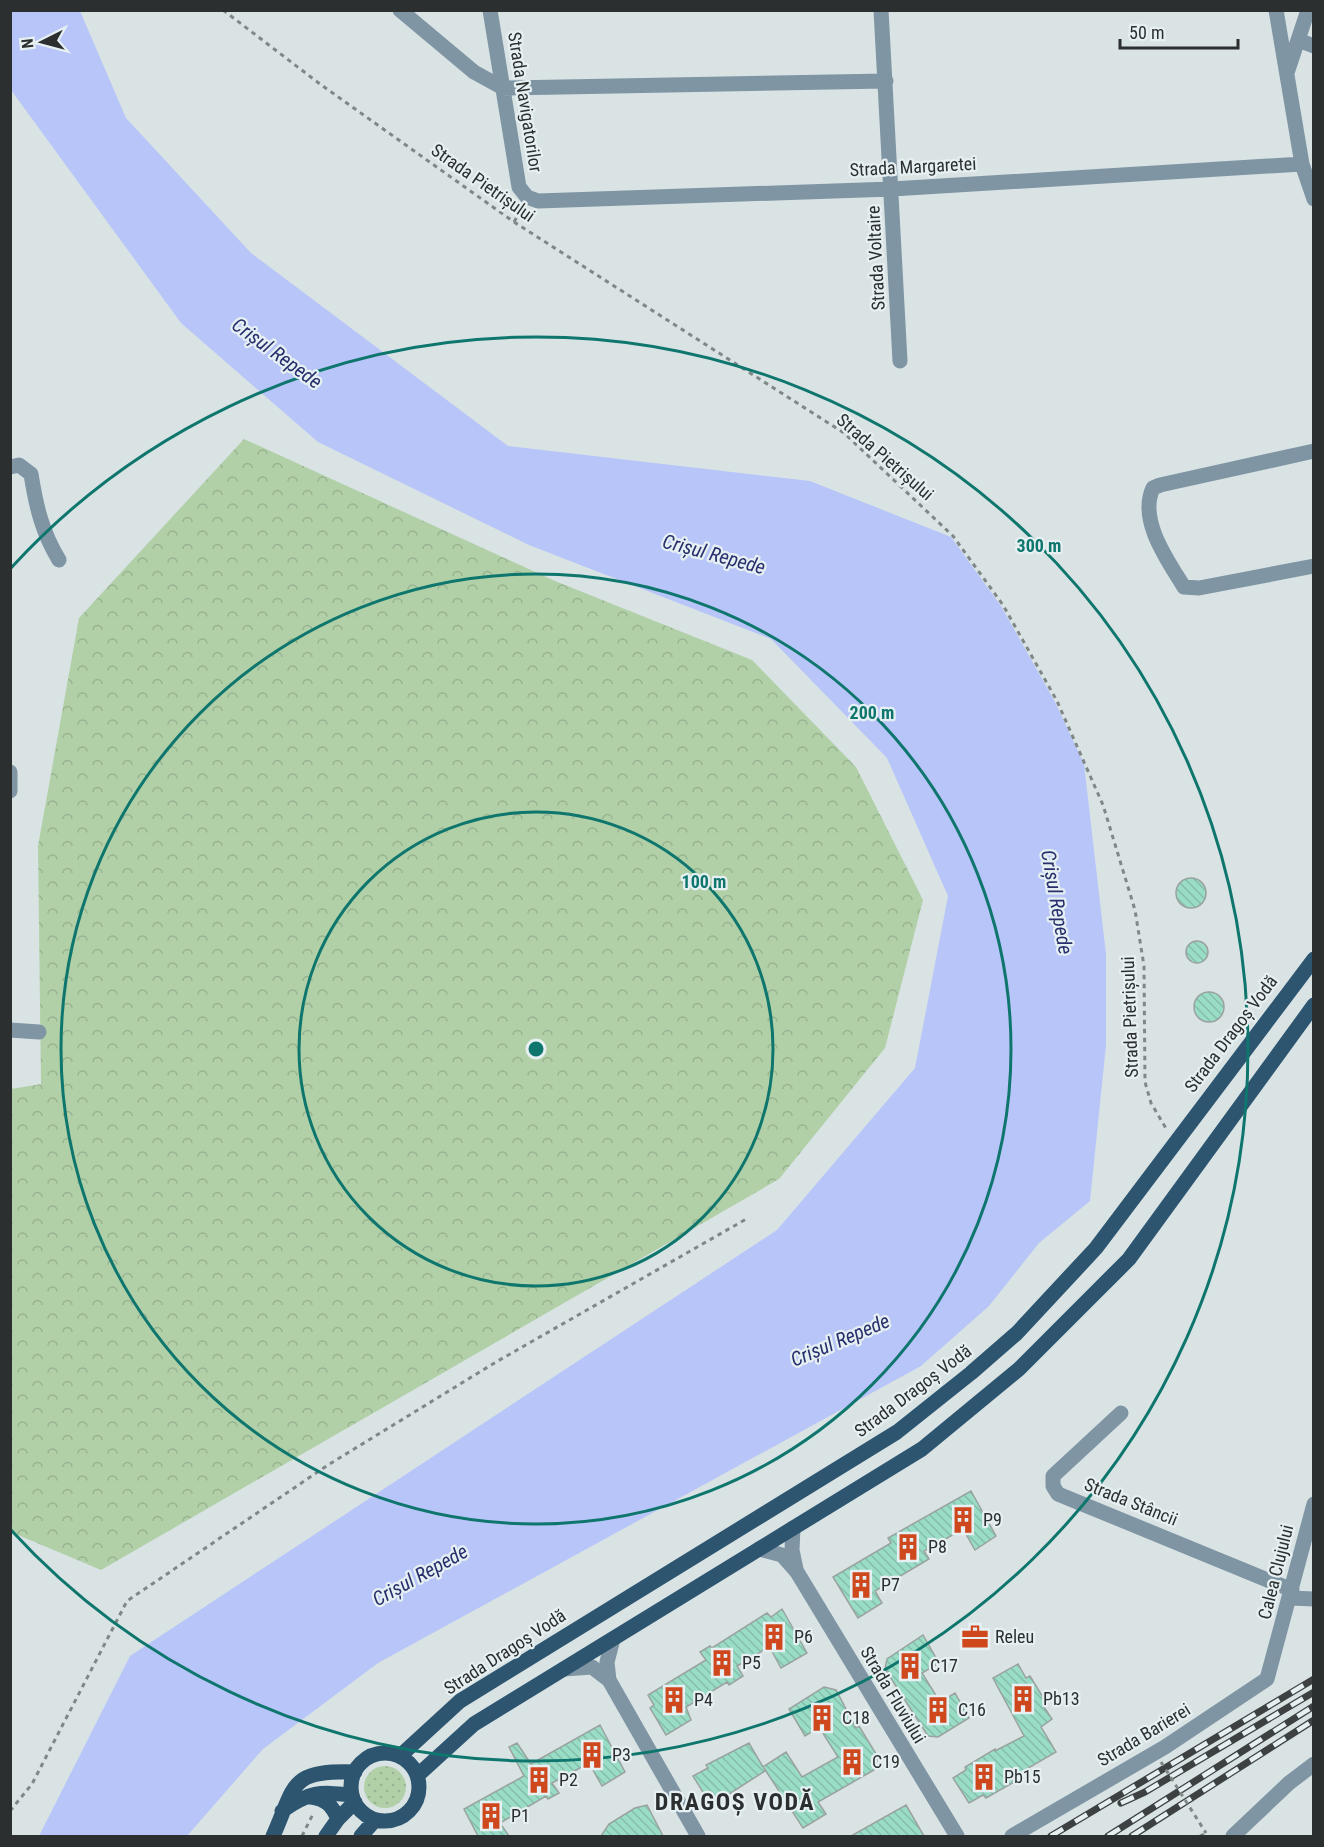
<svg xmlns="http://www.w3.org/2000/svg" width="1324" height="1847" viewBox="0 0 1324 1847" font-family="'Roboto Condensed',sans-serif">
<defs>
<pattern id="grass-dots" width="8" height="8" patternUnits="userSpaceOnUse" patternTransform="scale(1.5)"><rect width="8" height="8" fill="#b1d0a8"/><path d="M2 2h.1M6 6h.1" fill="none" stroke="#98b391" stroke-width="1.8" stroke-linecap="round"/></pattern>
<pattern id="park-crowns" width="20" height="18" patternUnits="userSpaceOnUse" patternTransform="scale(1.5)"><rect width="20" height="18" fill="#b1d0a8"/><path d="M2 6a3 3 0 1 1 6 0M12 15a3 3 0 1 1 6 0" fill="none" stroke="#98b391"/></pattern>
<pattern id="building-back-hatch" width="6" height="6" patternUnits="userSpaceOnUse" patternTransform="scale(1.5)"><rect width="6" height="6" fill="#9addc7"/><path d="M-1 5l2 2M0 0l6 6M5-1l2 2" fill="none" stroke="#85beab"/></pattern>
</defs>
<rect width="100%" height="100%" fill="#d9e3e4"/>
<!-- grass -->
<path fill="url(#grass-dots)" d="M364 1787a21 21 0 1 1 42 0a21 21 0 1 1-42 0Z"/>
<!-- park -->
<path fill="url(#park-crowns)" d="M244,439l311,142 197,79 104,107 67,133 -38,148 -106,131 -678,391 -90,-38v-443l30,-5 -3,-238 41,-228z"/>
<!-- water -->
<path fill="#b8c5f9" d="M10,11h70l46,107 125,135 257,193 302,35 141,56 50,69 54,96 29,62 22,190v91l-16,156 -51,42 -50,63 -68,60 -543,297 -115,86 -76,87h-148l91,-180 647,-426 138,-162 33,-172 -61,-138 -116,-119 -242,-94 -211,-103 -137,-119 -170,-233z"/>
<!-- building -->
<path fill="url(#building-back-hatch)" stroke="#9aa29f" stroke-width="1.5" d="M1176 893a15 15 0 1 1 30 0a15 15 0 1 1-30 0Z
M1186 952a11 11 0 1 1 22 0a11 11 0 1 1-22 0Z
M1194 1007a15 15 0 1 1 30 0a15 15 0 1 1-30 0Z
M971,1491l25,45 -21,14 -12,-21 -39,22 5,8 -54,32 7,12 -24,15 -25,-41 58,-34 -3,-5z
M782,1609l25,44 -26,15 -12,-22 -10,7 -22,13 6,10 -14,9 -2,-3 -41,25 5,13 -25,15 -16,-27 4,-3 -6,-10 58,-35 -6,-8 10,-6 2,2 55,-35 4,4z
M978,1629l5,10 -12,7 -5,-11z
M923,1635l16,28 -17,10 18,29 15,-9 14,25 -31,19 -10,-1 -43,-67 2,-10z
M1018,1664l8,14 4,-2 17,28 -3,3 8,12 -11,8 15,25 -45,26 3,4 -28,16 -3,-3 -14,8 -16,-25 13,-8 -1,-3 30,-18v2l29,-15 -31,-58z
M824,1687l12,3 20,38 3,-2 19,31 -4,13 -56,32 8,12 -23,14 -39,-60 1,3 -39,25 -3,-3 -14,9 -16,-26 15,-8 -2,-3 43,-22 14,24 23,-15 16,25 36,-20 -19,-30 -14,9 -16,-27z
M600,1725l25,47 -23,14 -13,-23 -37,20 7,10 -11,6 -2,-3 -46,27 9,13h-31l-14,-27 60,-33 -15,-29 8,-4 14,21z
M647,1805l16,31h-62l8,-12 26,-16z
M906,1805l18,31h-73z"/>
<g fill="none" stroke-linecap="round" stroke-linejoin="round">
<!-- path -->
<path stroke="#808787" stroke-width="3" stroke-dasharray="4.5 4.5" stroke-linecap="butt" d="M223,10l97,74 194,138 330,211 109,103 50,69 54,96 46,104 32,105 9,56 1,116 6,21 16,27
M514,222l7,-12
M10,1811l22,-27 95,-183 201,-136 168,-103 252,-144
M302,1836l12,-24
M1200,1836l6,-3"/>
<!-- minor -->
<path stroke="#7f95a4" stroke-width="15" d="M400,10l74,62 29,16 383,-7
M490,10l29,177 8,10 11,4 354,-12 410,-25
M881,10l19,351
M1276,10l26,154 12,35
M1298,40l16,6
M1287,73l21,-63
M1314,451l-154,34 -7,3c-15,32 15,73 31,99l15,1 115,-22
M10,467l9,-2 12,9c5,32 11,58 28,86
M10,772v19
M10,1030l29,2
M1121,1413l-68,63v10l5,8 234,96
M793,1528l-1,22 4,19
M759,1549l23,6 15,17 160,264
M1290,1598l24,1
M564,1669l28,-2 17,13 89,156
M609,1680l-2,-18 6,-23
M1012,1836l153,-89 102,-68 47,-175
M1233,1836l56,-53 25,-19"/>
<!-- major -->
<path stroke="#2d5570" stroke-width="15" d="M351 1787a34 34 0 1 1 68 0a34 34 0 1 1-68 0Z
M400,1756l60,-55 437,-269 74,-59 46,-40 79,-85 218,-289
M418,1775l56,-51 448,-275 97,-80 110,-110 185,-254
M311,1797c15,2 21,8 27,22
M282,1811c28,-20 37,-19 70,-16
M273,1836c23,-51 15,-66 82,-64
M326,1836l12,-17 17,-17
M361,1836l14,-16"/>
<defs>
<path id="rail" d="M1121,1803l24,-11 169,-100
M1051,1836l263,-157
M1108,1836l206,-130
M1132,1836l182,-116"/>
</defs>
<!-- rail casing -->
<use href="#rail" stroke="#3d4141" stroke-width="7"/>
<!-- rail -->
<use href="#rail" stroke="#e6f0f2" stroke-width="4.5" stroke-dasharray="14" stroke-linecap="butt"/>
<!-- path-bridge -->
<path stroke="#808787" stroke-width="3" stroke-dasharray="4.5 4.5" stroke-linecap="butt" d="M1161,1762l45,71"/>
</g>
<!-- distance rings -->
<g fill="none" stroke="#0f766e" stroke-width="3">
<circle cx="536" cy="1049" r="237"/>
<circle cx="536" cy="1049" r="475"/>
<path d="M11 568A712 712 0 1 1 11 1530"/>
</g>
<!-- icons -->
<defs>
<symbol id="building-bare" viewBox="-9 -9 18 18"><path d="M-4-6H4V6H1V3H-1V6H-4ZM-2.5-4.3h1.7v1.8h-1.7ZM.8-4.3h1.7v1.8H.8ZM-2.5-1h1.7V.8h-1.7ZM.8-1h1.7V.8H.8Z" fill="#cf471c" stroke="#e6f0f2" stroke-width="2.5" paint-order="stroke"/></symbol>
<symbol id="office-bare" viewBox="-9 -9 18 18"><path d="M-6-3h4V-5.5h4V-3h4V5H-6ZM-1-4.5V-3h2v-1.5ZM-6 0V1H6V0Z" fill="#cf471c" stroke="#e6f0f2" stroke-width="2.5" paint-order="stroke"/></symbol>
</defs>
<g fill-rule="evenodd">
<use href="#building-bare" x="944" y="1501" width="38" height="38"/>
<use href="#building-bare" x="889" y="1528" width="38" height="38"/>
<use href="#building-bare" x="842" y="1566" width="38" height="38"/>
<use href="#building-bare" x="755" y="1618" width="38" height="38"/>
<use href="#office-bare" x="956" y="1618" width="38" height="38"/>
<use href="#building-bare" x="703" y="1644" width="38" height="38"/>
<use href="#building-bare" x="891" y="1647" width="38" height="38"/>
<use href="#building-bare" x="1004" y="1680" width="38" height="38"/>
<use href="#building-bare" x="655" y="1681" width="38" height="38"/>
<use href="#building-bare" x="919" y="1691" width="38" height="38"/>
<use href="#building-bare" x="803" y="1699" width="38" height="38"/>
<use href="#building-bare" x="573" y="1736" width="38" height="38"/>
<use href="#building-bare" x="833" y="1743" width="38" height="38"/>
<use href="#building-bare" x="965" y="1758" width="38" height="38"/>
<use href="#building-bare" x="520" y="1761" width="38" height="38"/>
<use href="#building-bare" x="472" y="1797" width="38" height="38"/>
</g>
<g text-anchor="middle" stroke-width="4.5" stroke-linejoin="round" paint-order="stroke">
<!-- street labels -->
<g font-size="18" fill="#2b2f2f" stroke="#e6f0f2">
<text transform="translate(525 102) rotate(81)" y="6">Strada Navigatorilor</text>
<text transform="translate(913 167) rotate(-3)" y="6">Strada Margaretei</text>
<text transform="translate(483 183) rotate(35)" y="6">Strada Pietrișului</text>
<text transform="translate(876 258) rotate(-93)" y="6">Strada Voltaire</text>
<text transform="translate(885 457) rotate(41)" y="6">Strada Pietrișului</text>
<text transform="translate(1130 1017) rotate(-92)" y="6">Strada Pietrișului</text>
<text transform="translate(1231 1034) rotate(-53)" y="6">Strada Dragoș Vodă</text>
<text transform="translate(913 1391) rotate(-37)" y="6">Strada Dragoș Vodă</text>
<text transform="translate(1131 1502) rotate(22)" y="6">Strada Stâncii</text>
<text transform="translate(1276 1572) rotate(-76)" y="6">Calea Clujului</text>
<text transform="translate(505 1652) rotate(-33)" y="6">Strada Dragoș Vodă</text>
<text transform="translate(893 1695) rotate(59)" y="6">Strada Fluviului</text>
<text transform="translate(1144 1735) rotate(-31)" y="6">Strada Barierei</text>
</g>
<!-- poi labels -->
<g font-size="18" fill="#2b2f2f" stroke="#e6f0f2" text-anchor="start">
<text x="983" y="1526">P9</text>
<text x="928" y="1553">P8</text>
<text x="881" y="1591">P7</text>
<text x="794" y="1643">P6</text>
<text x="995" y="1643">Releu</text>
<text x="742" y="1669">P5</text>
<text x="930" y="1672">C17</text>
<text x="1043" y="1705">Pb13</text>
<text x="694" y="1706">P4</text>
<text x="958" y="1716">C16</text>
<text x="842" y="1724">C18</text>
<text x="612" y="1761">P3</text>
<text x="872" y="1768">C19</text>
<text x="1004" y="1783">Pb15</text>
<text x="559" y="1786">P2</text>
<text x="511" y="1822">P1</text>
</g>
<!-- water labels -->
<g font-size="20" font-style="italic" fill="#272f6c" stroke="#e6f0f2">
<text transform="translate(277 353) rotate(36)" y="7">Crișul Repede</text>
<text transform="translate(714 554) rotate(15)" y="7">Crișul Repede</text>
<text transform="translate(1057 902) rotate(80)" y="7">Crișul Repede</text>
<text transform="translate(840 1340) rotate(-23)" y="7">Crișul Repede</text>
<text transform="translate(420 1575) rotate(-29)" y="7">Crișul Repede</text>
</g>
<!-- district labels -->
<g font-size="24" font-weight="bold" letter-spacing="1.5" fill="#2b2f2f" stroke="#e6f0f2">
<text x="735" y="1810">DRAGOȘ VODĂ</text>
</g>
</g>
<circle cx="536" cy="1049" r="9" fill="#0f766e" stroke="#e6f0f2" stroke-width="3"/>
<g font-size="18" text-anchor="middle" font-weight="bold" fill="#0f766e" stroke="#e6f0f2" stroke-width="4.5" stroke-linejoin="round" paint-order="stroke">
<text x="1039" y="552">300 m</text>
<text x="872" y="719">200 m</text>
<text x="704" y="888">100 m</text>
</g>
<!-- border -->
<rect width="1324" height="1847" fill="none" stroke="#2b2f2f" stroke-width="24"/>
<!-- north arrow -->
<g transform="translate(42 42) rotate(264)" stroke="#e6f0f2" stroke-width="4.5" paint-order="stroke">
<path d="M0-4.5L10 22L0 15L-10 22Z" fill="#2b2f2f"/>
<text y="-9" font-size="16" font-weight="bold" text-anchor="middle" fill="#2b2f2f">N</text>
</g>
<!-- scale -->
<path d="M1120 39v9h118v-9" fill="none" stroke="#2b2f2f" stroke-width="3"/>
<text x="1129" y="39" font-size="18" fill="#2b2f2f" stroke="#e6f0f2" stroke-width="4.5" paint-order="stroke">50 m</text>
</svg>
